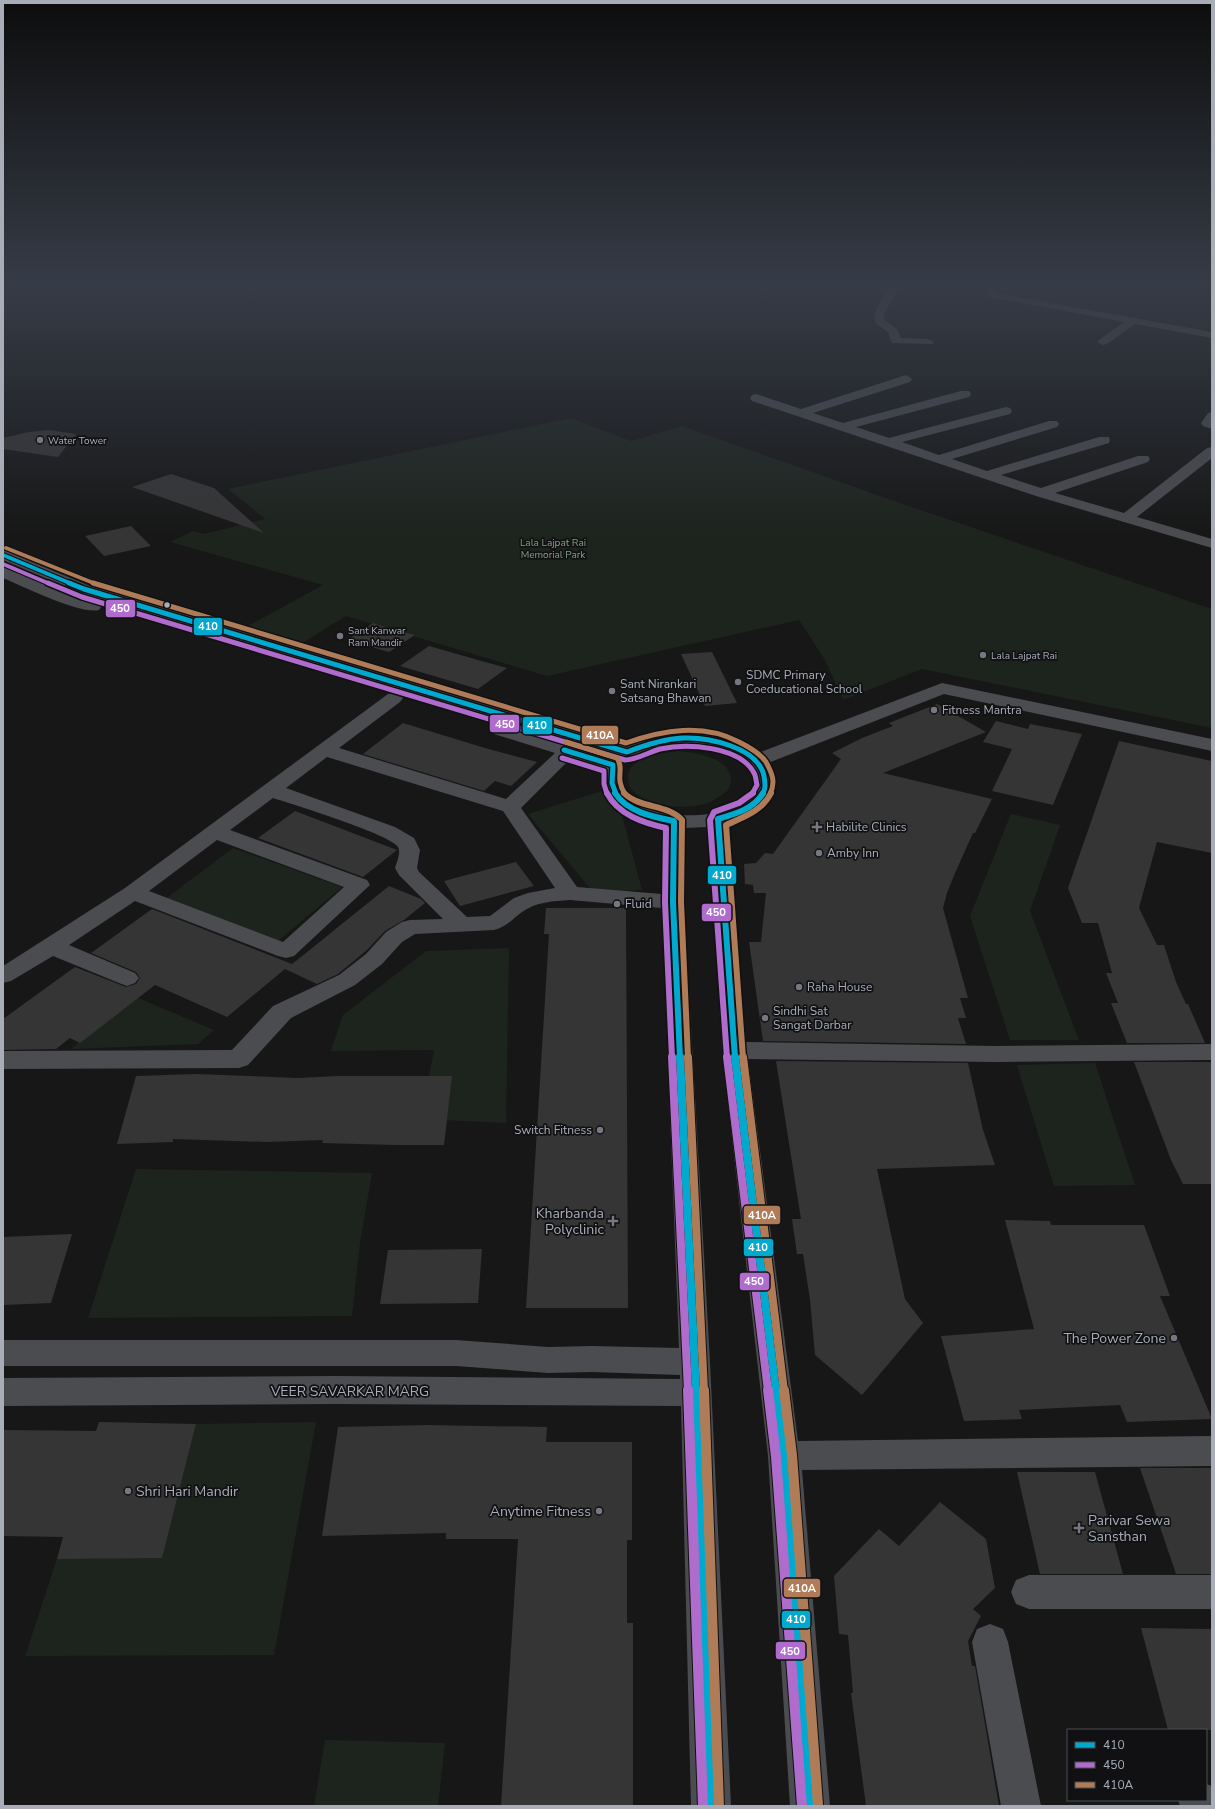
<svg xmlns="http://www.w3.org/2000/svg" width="1215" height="1809" viewBox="0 0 1215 1809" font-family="'Nunito Sans',sans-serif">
<rect width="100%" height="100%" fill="#171717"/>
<!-- green -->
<path fill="#1d241e" d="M571,418l60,23 51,-15 215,76 315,107v119l-290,-59 -79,31 -18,-40 -26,-40 -252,56 -201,-60 -47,29 -53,-18 77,-42 -153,-43 23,-11 11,3 61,-15 -37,-30z
M679,751c17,2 51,6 52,29 0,9 -7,14 -14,18 -20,14 -65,11 -83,-6 -5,-5 -6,-10 -6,-16 2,-20 36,-23 51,-25z
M602,791l20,24 20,75 -49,2 -65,-78z
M1011,814l49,11 -30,86 49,129h-69l-40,-124z
M233,848l109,39 -65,55 -112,-43z
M509,948l-3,175 -85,-4 13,-69 -103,1 12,-36 83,-64z
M136,997l78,33 -16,14 -127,5z
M1095,1063l40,122 -81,1 -37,-121z
M136,1169l236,4 -12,70 -8,73 -264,2z
M316,1422l-42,233 -249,1 32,-97 105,-2 34,-133z
M325,1740l120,3 -7,63h-124z"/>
<!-- building -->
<path fill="#353536" d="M49,430l27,4 -18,23 -55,-8v-11l26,-6z
M171,474l43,14 50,45 -132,-46z
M131,526l20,20 -47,10 -19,-20z
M373,623l9,3 33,9 -26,17 -42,-12z
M429,646l49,14 29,8 -29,21 -78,-23z
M712,652l25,51 -32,3 -24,-52z
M937,704l49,28 -103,41 109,26 -17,34h-2l-18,40 -8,20 -4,15 25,90h-8l6,20h-8l8,26 -203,-3 -14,-99h12l5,-49h-12l-1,-8 -8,-1 -1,-20 12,-1 9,-10 8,1 68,-95 -9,-6 30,-15 31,-12 -4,-3z
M996,721l32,8 2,-5 52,10 -29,71 -61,-14 20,-42 -29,-7z
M403,723l82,25 52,14 -26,24 -16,-5 -11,10 -121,-37z
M1119,741l93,20v92l-55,-11 -18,66 18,37h7l12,37 10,22h2l17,39h-78l-16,-40h7l-12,-30h6l-14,-50h-16l-14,-35z
M295,811l102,39 -34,27 -105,-39z
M516,862l18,24 -74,20 -16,-25z
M389,886l32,13 4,4 -21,17 -19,11 -18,19 -29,24 -21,10 -32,-15 -58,48 -72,-32 -75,58 -10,-5 -14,11 -53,1v-31l72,-52 51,20 10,-3 4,-6 -4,-6 -45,-19 61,-44 140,55 -6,5z
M546,908h80l2,400h-102l23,-374h-5z
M776,1061l192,2 15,67 12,35 -118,4 28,130 18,24 -61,72 -47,-40 -5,-55 -7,-46h-6l-5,-35h9z
M1134,1062h78v122h-29l-12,-24z
M196,1074l102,4 40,-2h114l-8,69h-50l-72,-2 1,-3 -56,2 -94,-3v3l-56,2 19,-68z
M1005,1220l45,1 1,4h93l26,71h-10l52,123 -85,3 -7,-17 -101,5 3,9 -58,2 -23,-85 93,-7z
M72,1234l-21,69 -48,2v-68z
M482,1249l-4,54 -98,1 8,-54z
M99,1422l97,2 -34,134 -105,1 6,-22 -60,-1v-106l93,1z
M428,1425l119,2 -1,15h86v98h-5v83h6v183h-132l17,-267h-72v-6l-124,3 16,-109z
M1140,1468h72v106h-36z
M1017,1472h78l28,102h-83z
M940,1502l46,37 9,49 -22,21 8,7 -13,25 4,25h3l24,140h-133l-15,-113h2l-5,-58 -9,-1 -5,-58 45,-47 20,17z
M1141,1628l71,1v101h-44z"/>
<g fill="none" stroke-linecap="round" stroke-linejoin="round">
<!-- minor -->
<path fill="#4b4c50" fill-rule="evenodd" d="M890,284h10l-16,31v5l13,9 4,9 27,1 6,3 -2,2 -40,-1 -4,-11 -13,-9 -1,-8z
M987,284h10l-2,6 3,3 8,2 206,37v6l-77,-14 -28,20 -4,1 -6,-3 2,-2 25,-18 -134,-25 -5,-6z
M906,375l6,4 -2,3 -97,31 30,10 118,-32h8l2,3 -2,3 -113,30 33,11 117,-31 4,1 2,3 -2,3 -108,28 37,13 110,-34h8l2,3 -2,3 -105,32 35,12 112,-34h10l1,3 -1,3 -108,32 40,13 97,-32h10l2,3 -2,3 -93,31 69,20 83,-65 5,-1v11l-75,59 75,22v9l-176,-52 -284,-95 -2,-3 2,-3 4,-1 45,15z
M1212,412v17l-9,-3 -2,-3 7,-10z
M3,550l87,36 536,160c36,-17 100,-20 132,7l184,-70 270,56v12l-268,-57 -176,69c22,30 -13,53 -40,59l18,220 250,4 216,-2v16l-216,2 -248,-3 50,382 414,-5v30l-410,4 28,336h-40l-22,-350 -46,-406 -14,-223 -24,1v74l26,460 21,444h-40l-10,-400 -346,-2 -332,2v-28l332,-2 345,3v-4l-88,-3 -44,1 -92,-7h-453v-26h453l92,7 44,-1 87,2 -17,-440 -92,-8c-17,1 -34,2 -48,12 -10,7 -15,15 -28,18l-79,4 -13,8 -20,22 -27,21 -64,33 -43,47 -9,3 -236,1v-18l229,-1 41,-44 66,-31 27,-21 20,-22 16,-10 8,-2 33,-1 -44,-44 -4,-7c2,-6 6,-16 3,-21 -6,-12 -106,-43 -125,-49l-43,32 137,50 3,5 -76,71 -8,2 -8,-2 -143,-55 -66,44 66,28 4,5 -4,5 -8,3 -8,-3 -66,-27 -42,25 -8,2v-17l122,-78 263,-194 6,-1 6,1 3,4 -3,4 -61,46 167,51 49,-46 -61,-19 -2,-4 2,-4 7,-2 7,2 101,32 4,-4 -535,-162 -75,-32zM695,744c20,2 60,11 61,36 0,8 -5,16 -11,21 -26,22 -111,20 -124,-16 -13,-36 53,-41 74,-41zM327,757l176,54 52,77 -27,5 -14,5 -24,18 -23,1 -48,-45 -2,-4 3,-18 -6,-12 -19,-11 -109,-39zM571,758l31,10c-4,10 -1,18 5,26 14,20 33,27 57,31l-2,69 -85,-7 -56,-79zM217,840l127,47 -61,55 -134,-51z
M3,567l68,28 28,9 2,3 -2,3c-18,5 -77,-24 -96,-32z
M1029,1575h183v34h-183l-13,-5 -5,-12 5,-12z
M990,1624l13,5 5,13 33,164h-40l-29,-164 5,-13z
M1206,1784l6,2v20h-32l-2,-6h28z"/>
<defs>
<path id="bus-1-far4" d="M3,555l69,29"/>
<path id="bus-1-far3" d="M69,583l15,6 543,163c18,-7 37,-13 56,-14 25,-1 75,9 81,38 1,7 2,11 -1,18
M564,750l49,15 -1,18 4,11"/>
<path id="bus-1-far2" d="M615,793c12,19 39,24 59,28l-1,81 7,156
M735,1058l-17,-239c17,-5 36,-10 45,-26"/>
<path id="bus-1-far1" d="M680,1057l16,334
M735,1057l41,334"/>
<path id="bus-1" d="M696,1390l15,416
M776,1390l8,66 26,350"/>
<path id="bus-2-far4" d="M3,564l47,20"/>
<path id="bus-2-far3" d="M48,583l34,14 543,163c11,0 24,-8 35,-11 26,-6 80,-3 94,24 2,3 2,8 3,12l-5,9
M562,758l42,13v13l3,10"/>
<path id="bus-2-far2" d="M607,793c11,22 37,30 59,35l-1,74 7,156
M727,1058l-17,-238 4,-8 25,-9 14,-10"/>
<path id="bus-2-far1" d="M672,1057l16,334
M727,1057l41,334"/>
<path id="bus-2" d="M688,1390l15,416
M768,1390l8,67 26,349"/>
<path id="bus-3-far4" d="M6,548l90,36"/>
<path id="bus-3-far3" d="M93,583l533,160c37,-13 77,-20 113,-1 10,5 21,11 27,20 6,11 10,20 4,32
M566,742l51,16c8,12 -3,19 8,36"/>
<path id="bus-3-far2" d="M624,793c16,16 44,11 58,27l-1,82 7,156
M743,1058l-17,-233c18,-8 36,-14 45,-32"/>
<path id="bus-3-far1" d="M688,1057l16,334
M743,1057l41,334"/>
<path id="bus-3" d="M704,1390l15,416
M784,1390l8,65 26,350"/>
</defs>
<!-- bus-1-far4 casing -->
<use href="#bus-1-far4" stroke="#111113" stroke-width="6"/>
<!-- bus-1-far3 casing -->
<use href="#bus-1-far3" stroke="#111113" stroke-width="8"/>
<!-- bus-1-far2 casing -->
<use href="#bus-1-far2" stroke="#111113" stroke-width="9"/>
<!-- bus-1-far1 casing -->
<use href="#bus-1-far1" stroke="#111113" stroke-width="10"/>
<!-- bus-1 casing -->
<use href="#bus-1" stroke="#111113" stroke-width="12"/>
<!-- bus-2-far4 casing -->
<use href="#bus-2-far4" stroke="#111113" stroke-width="6"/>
<!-- bus-2-far3 casing -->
<use href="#bus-2-far3" stroke="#111113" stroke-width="8"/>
<!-- bus-2-far2 casing -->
<use href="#bus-2-far2" stroke="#111113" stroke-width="9"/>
<!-- bus-2-far1 casing -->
<use href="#bus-2-far1" stroke="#111113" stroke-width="10"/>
<!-- bus-2 casing -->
<use href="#bus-2" stroke="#111113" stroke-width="12"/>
<!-- bus-3-far4 casing -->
<use href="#bus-3-far4" stroke="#111113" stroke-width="6"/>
<!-- bus-3-far3 casing -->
<use href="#bus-3-far3" stroke="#111113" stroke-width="8"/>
<!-- bus-3-far2 casing -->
<use href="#bus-3-far2" stroke="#111113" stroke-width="9"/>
<!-- bus-3-far1 casing -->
<use href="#bus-3-far1" stroke="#111113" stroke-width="10"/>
<!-- bus-3 casing -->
<use href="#bus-3" stroke="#111113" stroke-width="12"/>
<!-- bus-1-far4 -->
<use href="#bus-1-far4" stroke="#00a9ce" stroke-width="4"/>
<!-- bus-1-far3 -->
<use href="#bus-1-far3" stroke="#00a9ce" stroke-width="5"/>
<!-- bus-1-far2 -->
<use href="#bus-1-far2" stroke="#00a9ce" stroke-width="6"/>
<!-- bus-1-far1 -->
<use href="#bus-1-far1" stroke="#00a9ce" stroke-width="8"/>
<!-- bus-1 -->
<use href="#bus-1" stroke="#00a9ce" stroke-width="10"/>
<!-- bus-2-far4 -->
<use href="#bus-2-far4" stroke="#b06ccc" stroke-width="4"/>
<!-- bus-2-far3 -->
<use href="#bus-2-far3" stroke="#b06ccc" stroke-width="5"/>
<!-- bus-2-far2 -->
<use href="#bus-2-far2" stroke="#b06ccc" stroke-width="6"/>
<!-- bus-2-far1 -->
<use href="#bus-2-far1" stroke="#b06ccc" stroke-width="8"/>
<!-- bus-2 -->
<use href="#bus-2" stroke="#b06ccc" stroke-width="10"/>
<!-- bus-3-far4 -->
<use href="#bus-3-far4" stroke="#b07c57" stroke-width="4"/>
<!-- bus-3-far3 -->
<use href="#bus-3-far3" stroke="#b07c57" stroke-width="5"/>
<!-- bus-3-far2 -->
<use href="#bus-3-far2" stroke="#b07c57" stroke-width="6"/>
<!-- bus-3-far1 -->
<use href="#bus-3-far1" stroke="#b07c57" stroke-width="8"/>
<!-- bus-3 -->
<use href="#bus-3" stroke="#b07c57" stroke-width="10"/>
</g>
<!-- sky -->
<linearGradient id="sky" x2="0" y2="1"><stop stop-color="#0d0d0d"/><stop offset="0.53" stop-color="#363c47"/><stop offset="1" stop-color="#363c47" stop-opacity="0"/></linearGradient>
<rect width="1215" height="537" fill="url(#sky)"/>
<!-- markers -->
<g fill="#757880" stroke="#111113" stroke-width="1.5">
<circle cx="40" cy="440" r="4"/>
<circle cx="340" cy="636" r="4"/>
<circle cx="983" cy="655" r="4"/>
<circle cx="738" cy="682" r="4"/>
<circle cx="612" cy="691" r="4"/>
<circle cx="934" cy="710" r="4"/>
<path d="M815 821h4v4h4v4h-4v4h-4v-4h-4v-4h4z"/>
<circle cx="819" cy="853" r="4"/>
<circle cx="617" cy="904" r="4"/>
<circle cx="799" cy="987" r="4"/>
<circle cx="765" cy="1018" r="4"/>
<circle cx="600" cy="1130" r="4"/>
<path d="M611 1215h4v4h4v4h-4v4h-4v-4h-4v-4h4z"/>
<circle cx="1174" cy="1338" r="4"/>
<circle cx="128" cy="1491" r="4"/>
<circle cx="599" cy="1511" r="4"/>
<path d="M1077 1522h4v4h4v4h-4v4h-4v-4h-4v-4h4z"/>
</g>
<circle fill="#a8adb8" stroke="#111113" stroke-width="1.5" cx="167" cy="605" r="3.5"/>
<g text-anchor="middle" stroke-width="3.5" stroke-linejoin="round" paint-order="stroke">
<!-- far-poi labels -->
<g font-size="10" fill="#a8adb8" stroke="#111113" text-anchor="start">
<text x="48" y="444">Water Tower</text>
<text x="348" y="634">Sant Kanwar<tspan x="348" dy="12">Ram Mandir</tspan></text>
<text x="991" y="659">Lala Lajpat Rai</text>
</g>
<!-- far-park labels -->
<g font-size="10" fill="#7fa381" stroke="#111113">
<text x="553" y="546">Lala Lajpat Rai<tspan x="553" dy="12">Memorial Park</tspan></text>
</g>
<!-- poi labels -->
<g font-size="12" fill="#a8adb8" stroke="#111113" text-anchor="start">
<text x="746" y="679">SDMC Primary<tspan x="746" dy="14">Coeducational School</tspan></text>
<text x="620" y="688">Sant Nirankari<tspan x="620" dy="14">Satsang Bhawan</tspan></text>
<text x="942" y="714">Fitness Mantra</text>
<text x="826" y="831">Habilite Clinics</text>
<text x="827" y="857">Amby Inn</text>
<text x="625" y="908">Fluid</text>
<text x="807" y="991">Raha House</text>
<text x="773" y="1015">Sindhi Sat<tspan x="773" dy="14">Sangat Darbar</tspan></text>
<text x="592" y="1134" text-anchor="end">Switch Fitness</text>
</g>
<!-- near-poi labels -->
<g font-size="14" fill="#a8adb8" stroke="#111113" text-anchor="end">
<text x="604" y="1218">Kharbanda<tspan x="604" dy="16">Polyclinic</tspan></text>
<text x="1166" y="1343">The Power Zone</text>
<text x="136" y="1496" text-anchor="start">Shri Hari Mandir</text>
<text x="591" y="1516">Anytime Fitness</text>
<text x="1088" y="1525" text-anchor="start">Parivar Sewa<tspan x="1088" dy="16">Sansthan</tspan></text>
</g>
<!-- near-street labels -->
<g font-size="14" fill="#a8adb8" stroke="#111113">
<text x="350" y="1396">VEER SAVARKAR MARG</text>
</g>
</g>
<g stroke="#111113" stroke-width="1.5">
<rect x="105" y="599" width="31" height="19" rx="4" fill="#b06ccc"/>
<rect x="193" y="617" width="30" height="19" rx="4" fill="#00a9ce"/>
<rect x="489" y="714" width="31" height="19" rx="4" fill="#b06ccc"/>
<rect x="522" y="716" width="31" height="19" rx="4" fill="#00a9ce"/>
<rect x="581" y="725" width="38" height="20" rx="4" fill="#b07c57"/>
<rect x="707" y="865" width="30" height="20" rx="4" fill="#00a9ce"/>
<rect x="701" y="903" width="31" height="19" rx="4" fill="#b06ccc"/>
<rect x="743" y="1205" width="38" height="20" rx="4" fill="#b07c57"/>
<rect x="743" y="1238" width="31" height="19" rx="4" fill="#00a9ce"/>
<rect x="739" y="1272" width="31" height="19" rx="4" fill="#b06ccc"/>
<rect x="783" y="1578" width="38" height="20" rx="4" fill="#b07c57"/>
<rect x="781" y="1610" width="30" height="19" rx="4" fill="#00a9ce"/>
<rect x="775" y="1641" width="31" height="19" rx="4" fill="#b06ccc"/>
</g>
<g font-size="11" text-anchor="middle" font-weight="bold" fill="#fff">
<text x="120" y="612">450</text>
<text x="208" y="630">410</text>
<text x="505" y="728">450</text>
<text x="537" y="729">410</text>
<text x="600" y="739">410A</text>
<text x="722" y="879">410</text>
<text x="716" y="916">450</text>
<text x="762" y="1219">410A</text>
<text x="758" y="1251">410</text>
<text x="754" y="1285">450</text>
<text x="802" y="1592">410A</text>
<text x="796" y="1623">410</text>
<text x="790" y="1655">450</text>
</g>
<!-- border -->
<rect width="1215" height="1809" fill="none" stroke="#a8adb8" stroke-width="8"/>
<!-- legend -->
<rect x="1067" y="1729" width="140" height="72" fill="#111113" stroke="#4d4f55"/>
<rect x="1075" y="1742" width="20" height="6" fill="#00a9ce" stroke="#4d4f55"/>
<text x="1103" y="1749" font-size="12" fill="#a8adb8">410</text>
<rect x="1075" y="1762" width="20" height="6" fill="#b06ccc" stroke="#4d4f55"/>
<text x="1103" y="1769" font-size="12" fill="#a8adb8">450</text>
<rect x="1075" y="1782" width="20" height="6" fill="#b07c57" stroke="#4d4f55"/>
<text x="1103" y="1789" font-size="12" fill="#a8adb8">410A</text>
</svg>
